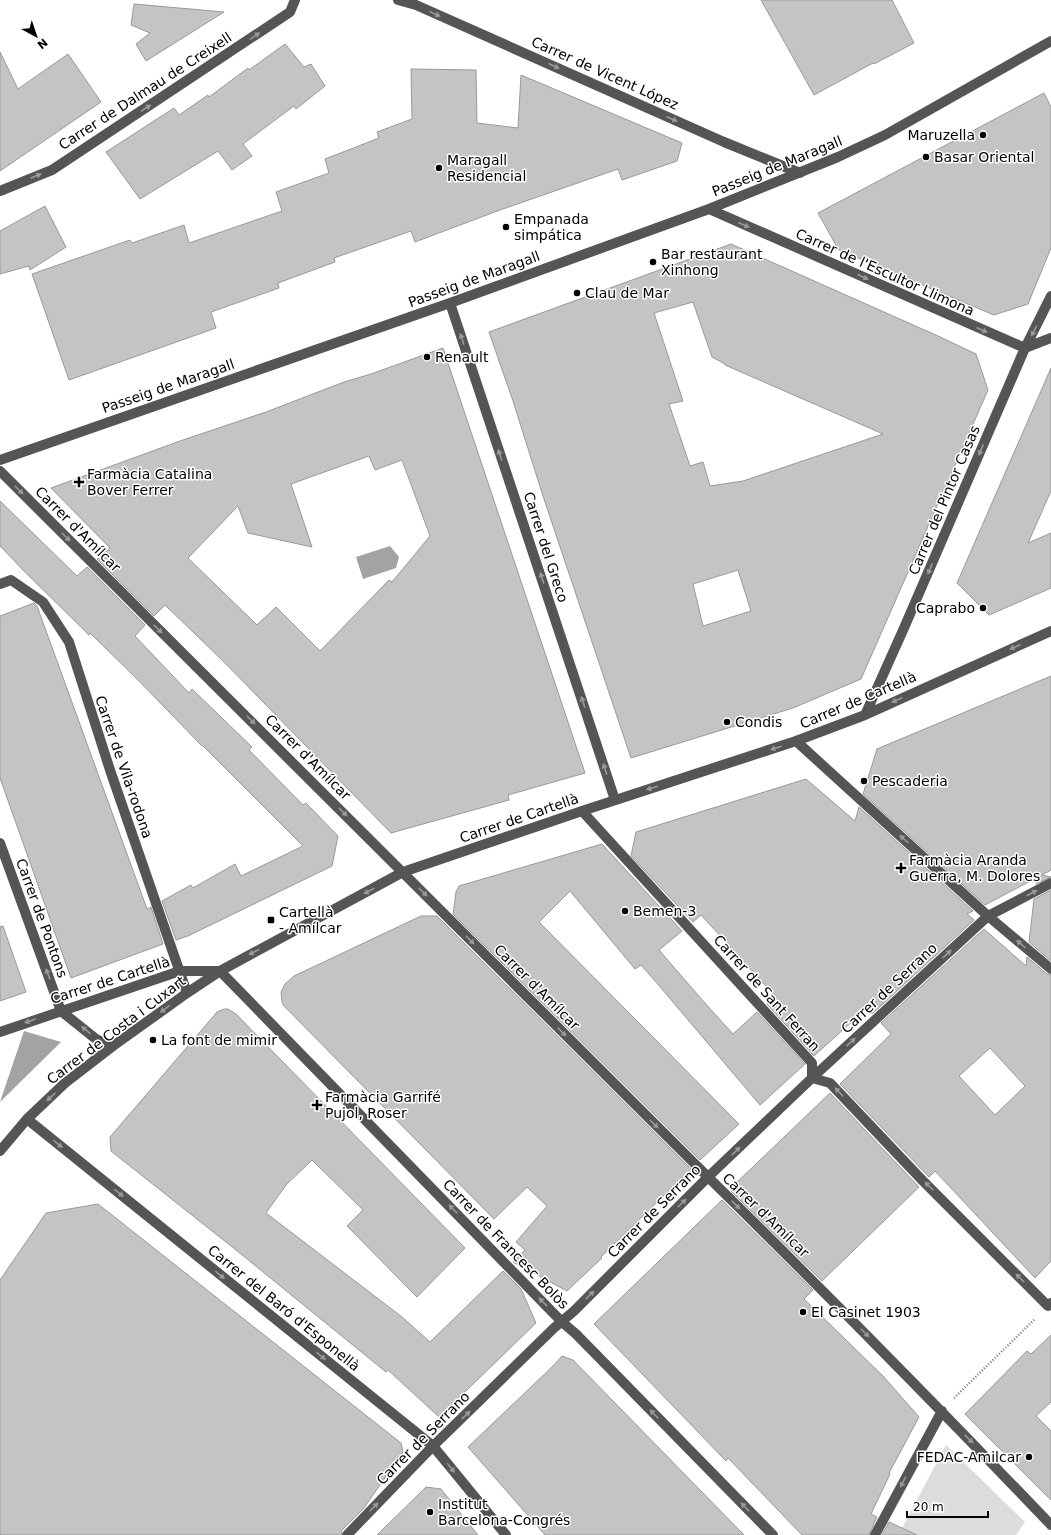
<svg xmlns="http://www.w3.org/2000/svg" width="1051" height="1535" viewBox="0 0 1051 1535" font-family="'DejaVu Sans',sans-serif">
<rect width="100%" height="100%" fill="#fff"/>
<!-- green -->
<path fill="#dcdcdc" d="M946,1445l79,77 -9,13h-99l-15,-7z"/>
<!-- water -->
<path fill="#a3a3a3" d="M390,546l9,11 -3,11 -33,11 -7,-22z
M24,1031l37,11 -61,60z"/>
<!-- building -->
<path fill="#c4c4c4" stroke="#999" fill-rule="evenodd" d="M761,0h131l22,43 -40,21 -1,-1 -59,32z
M134,4l90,8 -78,49 -10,-17 14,-11 -19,-8z
M285,44l19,23 7,-3 14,22 -29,23 -2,-3 -51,38 9,12 -20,14 -14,-19 -78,48 -34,-47 68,-44 5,7 29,-20 1,2 39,-29 1,2z
M0,52l18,37 50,-35 33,48 -101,69z
M411,69l65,1 1,53 41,5 3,-53 161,68 -5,18 -55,19 -4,-11 -118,41 -85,32 -4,-11 -77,27 1,4 -57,21 1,5 -68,24 5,16 -147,52 -37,-106 98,-34 2,3 52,-18 5,18 93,-32 -6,-19 53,-19 -4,-14 54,-21 -2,-6 35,-13z
M1044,93l7,14v141l-23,56 -34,11 -155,-65 -2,-3 -19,-34z
M45,206l21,41 -36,23 -1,-4 -29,8v-43z
M731,244l207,92 38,18 12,36 -127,289 -68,29 -162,50 -88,-262 -30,-95 -24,-69zM693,302l19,55 13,7v1l158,69 -140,47 -33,5 -7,-24 -13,4 -21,-62 14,-3 -29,-88zM738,570l13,41 -48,15 -10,-42z
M443,348l142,425 -77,22 1,5 -118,33 -169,-173 -57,-55 -11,11 -57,-57 13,-11 -59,-60 129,-47 86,-29 78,-30 27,-8zM369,456l6,14 27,-10 28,76 -38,46 -3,-2 -69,71 -44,-44 -19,18 -69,-67 50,-52 10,27 64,14 -21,-63z
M1051,368v123l-23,52 23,-10v55l-62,27 -32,-32z
M0,501l77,75 10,-9 58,58 -10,11 54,57 3,-4 60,58 -3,3 54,55 3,-2 32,33 -6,30 -144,70 -12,4 -14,-39 29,-16 2,3 42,-24 6,12 62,-30 -101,-101v1l-65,-67 -47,-46 -1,2 -64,-63 -25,-26z
M34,603l3,3 110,303 4,-2 12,37 -92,34 -71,-200v-162z
M1051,676v194l-9,5 9,2 -15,7v-6l-51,27 -122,-111 14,-45z
M806,779l49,42 4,-14 114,104 -6,3 7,6 -102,94 -5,-6 -53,48 -47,-52 8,-8 -74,-81 -8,7 -62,-66 5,-24z
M602,844l80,87 -23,19 45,52 29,32 24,-22 48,52 -45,41 -104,-123 -15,-17 -6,4 -65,-78 -31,31 200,202 -39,36 -247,-246 3,-22 3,-6z
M1051,890v71l-22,-19 5,-43z
M421,916h16l254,253 -90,88 1,1 -35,33 -54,-29 12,-12 -9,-8 31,-36 -20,-19 -33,32 -211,-214 -1,-4 -1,-9 4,-8 9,-8z
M3,926l23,66 -26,9v-74z
M984,929l42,37 1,-9 20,17 4,1v286l-16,17 -100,-107 -6,6 -89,-93 51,-50 -10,-11zM990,1048l35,38 -30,29 -36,-39z
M224,1009h4l8,5 229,234 -48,49 -70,-71 16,-16 -51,-50 -26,25 -20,28 136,104 28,25 73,-71 18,18 15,34 -97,94 -51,-47 -2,2 -150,-122 -125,-99 -1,-14 107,-125z
M830,1093l89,94 -97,94 -91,-90 4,-3 -2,-2z
M722,1200l91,90 -9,9 80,78 35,40 -30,56 1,1 -19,40 6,3 -8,18h-67l-74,-77 -2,3 -132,-137z
M98,1204l303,239 2,9 -39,56 -22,22 -1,5h-341v-255l46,-67z
M1051,1335v67l-15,14 15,15v69l-86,-86 62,-63 4,3z
M562,1356l11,4 171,175h-199l-77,-88 85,-81z
M426,1487l15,2 37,46h-101z
M889,1522l28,13h-35z"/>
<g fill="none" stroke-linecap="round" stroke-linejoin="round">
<!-- path -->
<path stroke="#777" stroke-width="2.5" stroke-dasharray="1 2" stroke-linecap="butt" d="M954,1398l81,-79"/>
<!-- minor -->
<path stroke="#555" stroke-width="10" d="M398,0l18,5 308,137 76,31
M0,191l52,-21 238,-158 5,-12
M709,209l316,139 26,-10
M450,303l165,497
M0,460l450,-157 259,-94 129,-52 47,-22 166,-94
M0,471l708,706c116,114 230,230 343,348
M0,584l11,-4 32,22 26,40 41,128 77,223
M865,715l39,-87 121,-280 26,-52
M796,741l192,175 63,53
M582,811l230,252v15
M0,843l61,168 35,28 17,7
M220,971l342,351 14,12 197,201
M0,1032l180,-61h40
M812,1078l18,5 93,98 125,125 3,-3
M27,1119l406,327 73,89
M0,1151l27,-32 38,-36 48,-37 74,-53 33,-22 183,-99 179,-61 214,-70 69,-26 186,-84
M347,1535l86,-89 121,-118 20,-17 134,-134 104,-99 176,-162 63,-33
M875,1535l67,-124"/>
</g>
<!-- one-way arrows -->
<defs><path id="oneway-solid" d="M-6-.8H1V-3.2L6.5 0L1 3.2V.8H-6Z"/></defs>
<g fill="#999">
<use href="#oneway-solid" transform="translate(435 14) rotate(24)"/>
<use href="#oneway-solid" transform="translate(255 36) rotate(-34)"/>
<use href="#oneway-solid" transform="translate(554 66) rotate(24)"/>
<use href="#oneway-solid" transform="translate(146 108) rotate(-33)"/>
<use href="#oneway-solid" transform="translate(672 119) rotate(24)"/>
<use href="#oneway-solid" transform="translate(36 176) rotate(-23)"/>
<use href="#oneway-solid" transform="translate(744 225) rotate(24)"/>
<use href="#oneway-solid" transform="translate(863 277) rotate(24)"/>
<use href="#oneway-solid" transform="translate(982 330) rotate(24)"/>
<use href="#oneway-solid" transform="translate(1034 331) rotate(117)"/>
<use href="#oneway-solid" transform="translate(462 339) rotate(-108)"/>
<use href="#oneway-solid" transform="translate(981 450) rotate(113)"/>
<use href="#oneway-solid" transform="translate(500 455) rotate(-108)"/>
<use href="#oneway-solid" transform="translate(19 490) rotate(45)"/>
<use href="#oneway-solid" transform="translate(66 537) rotate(45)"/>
<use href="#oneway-solid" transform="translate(930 569) rotate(113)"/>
<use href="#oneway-solid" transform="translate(542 578) rotate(-108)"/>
<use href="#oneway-solid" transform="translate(158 629) rotate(45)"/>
<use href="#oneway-solid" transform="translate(1015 647) rotate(156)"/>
<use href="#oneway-solid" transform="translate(897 700) rotate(156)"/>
<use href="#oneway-solid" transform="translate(583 702) rotate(-108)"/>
<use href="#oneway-solid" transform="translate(251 720) rotate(45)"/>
<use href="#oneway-solid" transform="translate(776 748) rotate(162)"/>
<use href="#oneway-solid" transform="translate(605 769) rotate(-108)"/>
<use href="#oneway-solid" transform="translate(652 788) rotate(162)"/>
<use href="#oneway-solid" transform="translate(343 812) rotate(45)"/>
<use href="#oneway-solid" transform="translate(904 839) rotate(-138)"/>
<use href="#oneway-solid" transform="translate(369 891) rotate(152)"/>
<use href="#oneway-solid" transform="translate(423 892) rotate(45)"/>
<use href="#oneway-solid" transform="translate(1032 893) rotate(-28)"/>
<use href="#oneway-solid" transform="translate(470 940) rotate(45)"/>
<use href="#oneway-solid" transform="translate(1021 944) rotate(-139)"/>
<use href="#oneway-solid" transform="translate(254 952) rotate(152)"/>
<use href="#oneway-solid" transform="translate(947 954) rotate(-43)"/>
<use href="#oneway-solid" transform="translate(48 974) rotate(-110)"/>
<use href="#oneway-solid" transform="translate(165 1009) rotate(144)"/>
<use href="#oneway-solid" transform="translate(30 1021) rotate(161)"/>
<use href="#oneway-solid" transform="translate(86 1030) rotate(-141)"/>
<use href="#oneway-solid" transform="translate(562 1032) rotate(45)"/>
<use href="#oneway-solid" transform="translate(851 1042) rotate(-43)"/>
<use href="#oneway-solid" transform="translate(839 1092) rotate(-133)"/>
<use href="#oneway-solid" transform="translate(51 1097) rotate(137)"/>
<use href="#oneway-solid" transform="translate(654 1124) rotate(45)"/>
<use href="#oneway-solid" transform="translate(58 1144) rotate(39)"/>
<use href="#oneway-solid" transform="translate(736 1151) rotate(-44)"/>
<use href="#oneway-solid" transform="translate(929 1186) rotate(-135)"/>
<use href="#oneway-solid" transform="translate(119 1193) rotate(39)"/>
<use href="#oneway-solid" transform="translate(682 1203) rotate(-45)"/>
<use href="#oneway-solid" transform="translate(736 1205) rotate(44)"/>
<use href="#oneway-solid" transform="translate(453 1209) rotate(-134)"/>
<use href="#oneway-solid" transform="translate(220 1275) rotate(39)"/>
<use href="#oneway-solid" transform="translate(1020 1278) rotate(-135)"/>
<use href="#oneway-solid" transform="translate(590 1295) rotate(-45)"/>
<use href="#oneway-solid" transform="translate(543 1302) rotate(-134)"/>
<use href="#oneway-solid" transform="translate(865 1333) rotate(45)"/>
<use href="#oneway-solid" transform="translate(321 1356) rotate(39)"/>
<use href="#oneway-solid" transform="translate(654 1414) rotate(-134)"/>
<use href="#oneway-solid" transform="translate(466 1415) rotate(-44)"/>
<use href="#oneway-solid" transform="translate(969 1439) rotate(46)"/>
<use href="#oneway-solid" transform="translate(451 1468) rotate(51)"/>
<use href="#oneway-solid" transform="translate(903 1482) rotate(118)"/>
<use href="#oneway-solid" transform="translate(374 1507) rotate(-46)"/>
<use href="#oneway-solid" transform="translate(745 1507) rotate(-134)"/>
</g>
<!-- markers -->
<g fill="#000" stroke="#fff" stroke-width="1.5">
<circle cx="983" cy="135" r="4"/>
<circle cx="926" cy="157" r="4"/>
<circle cx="439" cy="168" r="4"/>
<circle cx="506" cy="227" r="4"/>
<circle cx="653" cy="262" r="4"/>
<circle cx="577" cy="293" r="4"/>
<circle cx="427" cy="357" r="4"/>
<path d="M77 476h4v4h4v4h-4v4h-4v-4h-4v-4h4z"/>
<circle cx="983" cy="608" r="4"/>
<circle cx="727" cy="722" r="4"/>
<circle cx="864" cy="781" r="4"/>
<path d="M899 862h4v4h4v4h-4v4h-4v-4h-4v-4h4z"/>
<circle cx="625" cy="911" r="4"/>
<rect x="267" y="916" width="8" height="8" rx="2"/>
<circle cx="153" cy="1040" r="4"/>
<path d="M315 1099h4v4h4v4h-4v4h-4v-4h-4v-4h4z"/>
<circle cx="803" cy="1312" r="4"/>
<circle cx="1029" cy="1457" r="4"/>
<circle cx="430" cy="1512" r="4"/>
</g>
<g text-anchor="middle" stroke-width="3" stroke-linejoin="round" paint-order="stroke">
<!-- street labels -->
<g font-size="14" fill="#000" stroke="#fff">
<text transform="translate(605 73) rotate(24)" y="5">Carrer de Vicent López</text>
<text transform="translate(145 91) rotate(-33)" y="5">Carrer de Dalmau de Creixell</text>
<text transform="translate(777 166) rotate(-22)" y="5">Passeig de Maragall</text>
<text transform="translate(885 272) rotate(24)" y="5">Carrer de l'Escultor Llimona</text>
<text transform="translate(474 279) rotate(-20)" y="5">Passeig de Maragall</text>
<text transform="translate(168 386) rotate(-19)" y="5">Passeig de Maragall</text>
<text transform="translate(944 500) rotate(-67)" y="5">Carrer del Pintor Casas</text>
<text transform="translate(78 529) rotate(45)" y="5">Carrer d'Amílcar</text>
<text transform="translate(546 547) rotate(72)" y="5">Carrer del Greco</text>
<text transform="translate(858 700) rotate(-23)" y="5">Carrer de Cartellà</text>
<text transform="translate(308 757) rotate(45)" y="5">Carrer d'Amílcar</text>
<text transform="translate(124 767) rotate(71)" y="5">Carrer de Vila-rodona</text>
<text transform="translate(519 818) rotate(-19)" y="5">Carrer de Cartellà</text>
<text transform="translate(42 918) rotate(70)" y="5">Carrer de Pontons</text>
<text transform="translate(110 980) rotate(-18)" y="5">Carrer de Cartellà</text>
<text transform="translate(537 987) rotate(45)" y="5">Carrer d'Amílcar</text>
<text transform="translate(889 988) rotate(-43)" y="5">Carrer de Serrano</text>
<text transform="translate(767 993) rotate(48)" y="5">Carrer de Sant Ferran</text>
<text transform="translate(116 1030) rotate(-37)" y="5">Carrer de Costa i Cuxart</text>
<text transform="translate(654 1211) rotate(-45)" y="5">Carrer de Serrano</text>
<text transform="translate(766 1215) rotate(44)" y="5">Carrer d'Amílcar</text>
<text transform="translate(506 1244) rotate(46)" y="5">Carrer de Francesc Bolòs</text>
<text transform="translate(284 1308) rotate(39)" y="5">Carrer del Baró d'Esponellà</text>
<text transform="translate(423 1438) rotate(-45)" y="5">Carrer de Serrano</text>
</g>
<!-- poi labels -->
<g font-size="14" fill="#000" stroke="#fff" text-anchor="start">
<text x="975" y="140" text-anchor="end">Maruzella</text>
<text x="934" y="162">Basar Oriental</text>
<text x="447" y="165">Maragall<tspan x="447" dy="16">Residencial</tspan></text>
<text x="514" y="224">Empanada<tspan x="514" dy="16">simpática</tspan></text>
<text x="661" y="259">Bar restaurant<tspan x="661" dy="16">Xinhong</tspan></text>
<text x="585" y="298">Clau de Mar</text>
<text x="435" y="362">Renault</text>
<text x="87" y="479">Farmàcia Catalina<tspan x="87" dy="16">Bover Ferrer</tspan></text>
<text x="975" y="613" text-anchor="end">Caprabo</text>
<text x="735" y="727">Condis</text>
<text x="872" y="786">Pescaderia</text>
<text x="909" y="865">Farmàcia Aranda<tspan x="909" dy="16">Guerra, M. Dolores</tspan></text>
<text x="633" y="916">Bemen-3</text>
<text x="279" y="917">Cartellà<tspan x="279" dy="16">- Amílcar</tspan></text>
<text x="161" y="1045">La font de mimir</text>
<text x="325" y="1102">Farmàcia Garrifé<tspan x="325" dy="16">Pujol, Roser</tspan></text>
<text x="811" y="1317">El Casinet 1903</text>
<text x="1021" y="1462" text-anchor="end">FEDAC-Amilcar</text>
<text x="438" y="1509">Institut<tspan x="438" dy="16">Barcelona-Congrés</tspan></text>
</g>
</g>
<!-- north arrow -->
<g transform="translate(36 36) rotate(140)" stroke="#ffffff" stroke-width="3" paint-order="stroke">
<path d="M0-3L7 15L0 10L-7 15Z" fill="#000000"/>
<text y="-6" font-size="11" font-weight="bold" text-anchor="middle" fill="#000000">N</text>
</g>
<!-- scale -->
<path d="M907 1511v6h81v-6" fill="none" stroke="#000000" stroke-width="2"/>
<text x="913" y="1511" font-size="12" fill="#000000" stroke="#ffffff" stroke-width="3" paint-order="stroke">20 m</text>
</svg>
